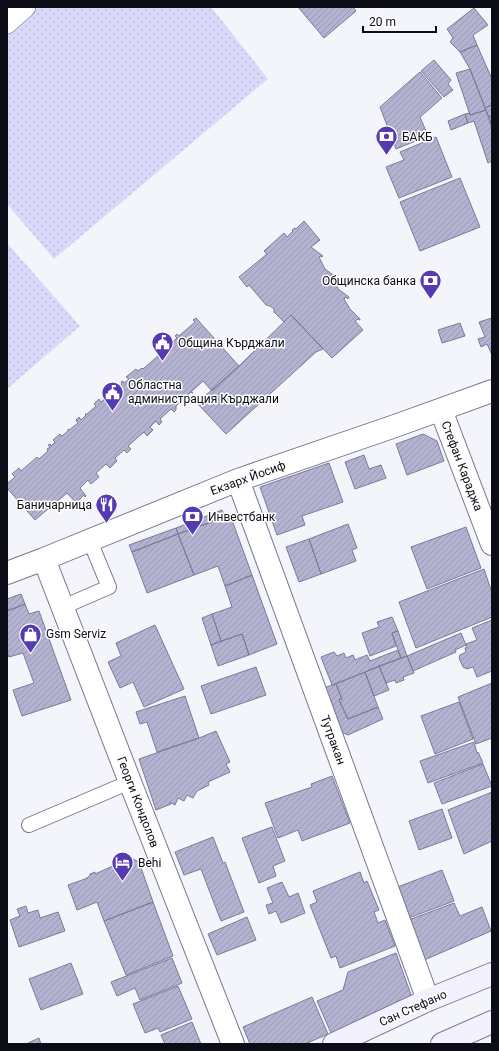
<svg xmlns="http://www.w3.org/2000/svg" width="499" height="1051" viewBox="0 0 499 1051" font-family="Roboto,sans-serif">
<defs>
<pattern id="grass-dots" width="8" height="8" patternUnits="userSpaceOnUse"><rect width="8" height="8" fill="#dad9fb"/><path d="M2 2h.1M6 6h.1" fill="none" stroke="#bab9d6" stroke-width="1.8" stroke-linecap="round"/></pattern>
<pattern id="building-hatch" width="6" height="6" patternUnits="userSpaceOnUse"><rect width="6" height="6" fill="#b3b2d1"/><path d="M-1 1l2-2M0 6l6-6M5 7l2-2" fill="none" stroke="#9998b3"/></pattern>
</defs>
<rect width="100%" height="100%" fill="#f4f4fb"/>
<!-- grass -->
<path fill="url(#grass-dots)" d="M33,7h178l57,72 -214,180 -47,-55v-175z
M7,243l73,83 -73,63z"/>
<!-- building -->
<path fill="url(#building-hatch)" stroke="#7c7a98" d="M298,7h55l3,4 -32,27z
M474,8l14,17 -15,10 4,10 -17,7 -10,-10 3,-4 -6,-9z
M477,45l15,34v26l-7,3 -15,-39 -10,-17z
M434,60l17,20 -3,4 5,6 -9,7 -23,-26z
M470,69l16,41 -16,5 -14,-42z
M420,72l22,26 -22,19 8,19 -32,13 -16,-42z
M492,105v11l-3,1 -4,-9z
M486,110l6,18v33l-4,2 -14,-42 -6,2 -3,-9 5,-1v2z
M465,114l3,9 -17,7 -3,-9z
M492,116v12l-3,-11z
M436,137l16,40 -53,21 -13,-31 18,-7 -4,-8z
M460,178l20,49 -60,24 -20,-49z
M304,221l16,19 -9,7 12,9 -1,1 -2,-1 -1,1 6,12 11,8h-2l4,12 11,8 -1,2 -2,-2 -2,2 6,10 10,10v1l-2,-1 -3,2 8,9 -31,28 -41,-43 -7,7 -10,-10v-3l-4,-3 -4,-1 -17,-20 -2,2 -8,-10 28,-23 -3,-3 20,-18 3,4 6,-6 -1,-1 3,-2 1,1z
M291,315l32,34 -7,3 -90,82 -29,-31 42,-37z
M196,318l43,48 -27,25 -9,-10 -12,11 2,1 -2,-1 -15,14v4l-2,2 -3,-3 -11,10 2,3 -3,3 -3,-4 -6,6 3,3 -6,6 -3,-4 -16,14 3,3 -4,4 -3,-3 -9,8 2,3 -7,7 -4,-4 -10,9 3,4 -8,7 -3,-4 -8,8 6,8 -1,1 -1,-2 -7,7v2l-10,-11 -32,27 -28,-32v-4l8,-7 -3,-3 7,-6 2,3 16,-14 2,2 9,-8 -1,-2 3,-2 -2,-2 2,-1 1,2 4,-4 -2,-2 7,-6 2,2 6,-5v-2l1,1 9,-7 -2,-3 3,-3 2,3 5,-5 -1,-1h2l9,-8 -2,-2 5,-5 2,3 3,-2 -1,-2 2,-2 1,3 9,-8 -3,-3 4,-3 2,3 4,-4 -1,-2 2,-1 1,2 5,-4 -3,-2 10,-8 2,2 4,-3 1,1 17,-15v-1l8,-8v-1l1,-1 1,1 7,-6 -2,-2 2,-2 2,2 16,-14 -2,-2z
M492,318v37l-5,-11 -6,3 -3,-8 7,-2 -6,-15z
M460,323l5,13 -23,7 -4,-13z
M423,434l14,7 7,20 -37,14 -11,-31z
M364,455l5,14 12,-4 5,13 -31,11 -10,-27z
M329,463l14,39 -41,14 3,9 -28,10 -17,-48z
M222,510l3,7 -47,17 -2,-6z
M225,517l7,3 20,55 -27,11 -7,-20 -24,9 -16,-41z
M348,524l9,24 -5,2 4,11 -35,13 -12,-35z
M466,527l15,41 -54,21 -16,-42z
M176,528l2,6 -46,18 -3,-7z
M178,534l16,41 -47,18 -15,-41z
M309,539l12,35 -22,8 -13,-35z
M484,569l8,24v24l-76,31 -17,-46z
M252,575l25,69 -28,11 -7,-21 -21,7 -9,-27 20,-7 -7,-21z
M21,594l4,10 -18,7v-12z
M25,604l4,10 10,-3 32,89 -49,16 -9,-26 21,-7 -11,-30 -14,4 -2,-5v-41z
M212,614l9,27 -10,4 -9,-27z
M392,617l6,14 -6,2 4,13 -26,10 -8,-23 17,-6 -2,-5z
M492,620v51l-15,6 -4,-10 -6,2 -4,-2 -4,-9 1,-3 6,-3 -1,-4 2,-1 -1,-3 11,-4 -5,-12z
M155,625l29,64 -40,18 -11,-25 -13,6 -12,-26 13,-6 -5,-13z
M398,631l9,25 -6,2 -9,-25z
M461,633l5,12 -11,5 1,2 -43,19 -6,-15z
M242,634l7,21 -31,11 -7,-21z
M398,650l3,8 -69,27 -11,-28 13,-5 3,4 7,-3 2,5 7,-3 2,5 12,-5 3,6z
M407,656l7,17 -11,4 1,3 -8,3 -1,-3 -9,3 -7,-17z
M379,666l10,24 -15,6 -9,-24z
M256,667l10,28 -55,19 -10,-28z
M365,672l13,35 -30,12 -9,-19 3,-1 -6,-15z
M492,683v55l-16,6 -18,-47z
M336,684l6,15 -3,1 9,19 30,-12 5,12 -35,16 -9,-4 -16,-43z
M185,696l14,42 -42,14 -10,-30 -7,2 -4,-12z
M459,702l14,37 -38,15 -14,-38z
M216,731l14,31 -4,2 4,8 -22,10 1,3 -12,6 -4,7 -6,-3 -3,6 -6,-3 -3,7 -5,-3 1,2 -15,6 -17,-51 60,-21z
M474,742l3,11 1,-1 5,11 -55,20 -8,-22z
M483,764l9,22 -50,18 -8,-21z
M332,776l18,47 -48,18 -4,-11 -20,8 -13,-35 47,-16 -1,-3z
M492,792v49l-28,13 -16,-44z
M442,809l10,29 -33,12 -10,-29z
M272,827l13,34 -12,5 3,10 -17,7 -17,-45z
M213,837l10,26 2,-1 19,50 -23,9 -20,-52 -17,6 -9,-23z
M131,858l8,4 14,40 -49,19 -7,-19 -20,8 -9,-25 17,-6 5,-3v-2l5,-2v2z
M442,870l12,31 -48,18 -11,-31z
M360,872l4,11 3,-2 12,29 -5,2 4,11 7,-3 10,26 -55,22 -4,-12 -5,2 -21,-53 7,-3 -4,-11z
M282,882l7,15 9,-4 7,20 -24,10 -5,-12 -7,3 -3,-9 7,-2 -6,-15z
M153,902l20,54 -47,19 -22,-54z
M454,903l6,13 22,-9 9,24 -69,30 -16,-40z
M26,906l2,7 10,-3 2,8 18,-6 7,19 -46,16 -9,-27 10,-4 -3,-7z
M247,917l9,23 -39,15 -9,-21z
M396,953l17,47 -82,33 -14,-32 26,-11 5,-18z
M172,958l10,25 -42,17 -5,-12 -18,8 -6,-14z
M71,963l12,31 -42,16 -12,-31z
M178,986l14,33 -32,13 -2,-4 -13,5 -12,-29z
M312,997l16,37 -23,10h-55l-7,-17z
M192,1022l9,22h-36l-4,-9z
M39,1038l2,6h-15z"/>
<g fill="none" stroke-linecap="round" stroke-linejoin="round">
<defs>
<path id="service" d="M63,607l46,-20 -19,-46
M29,825l101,-43"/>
<path id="pedestrian" d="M7,23l18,-16"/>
<path id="minor" d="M441,410l51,134
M238,480l190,520
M44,559l86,223 103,262
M7,573l37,-14 194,-79 157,-54 97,-35"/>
<path id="secondary" d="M334,1044l94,-44 64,-26
M442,1044l50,-22"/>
</defs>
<!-- service casing -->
<use href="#service" stroke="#787693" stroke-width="16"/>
<!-- pedestrian casing -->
<use href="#pedestrian" stroke="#787693" stroke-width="22"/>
<!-- minor casing -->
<use href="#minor" stroke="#787693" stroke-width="24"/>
<!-- secondary casing -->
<use href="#secondary" stroke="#787693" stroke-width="24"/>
<!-- service -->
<use href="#service" stroke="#fff" stroke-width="14"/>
<!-- pedestrian -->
<use href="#pedestrian" stroke="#fff" stroke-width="21"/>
<!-- minor -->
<use href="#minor" stroke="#fff" stroke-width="22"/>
<!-- secondary -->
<use href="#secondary" stroke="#f2f1fd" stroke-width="22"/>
</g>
<!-- icons -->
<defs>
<symbol id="bank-pin" viewBox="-11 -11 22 30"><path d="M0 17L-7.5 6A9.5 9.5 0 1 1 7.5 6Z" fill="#553ab2" stroke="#fff"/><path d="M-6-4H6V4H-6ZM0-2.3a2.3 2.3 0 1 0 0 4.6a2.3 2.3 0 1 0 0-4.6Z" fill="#fff"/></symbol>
<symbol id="civic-pin" viewBox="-11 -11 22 30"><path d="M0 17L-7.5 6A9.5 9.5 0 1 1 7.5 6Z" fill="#553ab2" stroke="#fff"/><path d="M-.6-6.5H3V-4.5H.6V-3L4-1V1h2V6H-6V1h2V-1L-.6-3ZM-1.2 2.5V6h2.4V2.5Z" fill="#fff"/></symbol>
<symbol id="restaurant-pin" viewBox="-11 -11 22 30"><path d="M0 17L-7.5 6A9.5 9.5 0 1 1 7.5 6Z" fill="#553ab2" stroke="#fff"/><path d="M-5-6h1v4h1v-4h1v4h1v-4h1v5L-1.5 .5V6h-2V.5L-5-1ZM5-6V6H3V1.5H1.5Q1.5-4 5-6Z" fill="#fff"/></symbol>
<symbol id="shop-pin" viewBox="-11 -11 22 30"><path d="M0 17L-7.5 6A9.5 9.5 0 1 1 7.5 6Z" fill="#553ab2" stroke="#fff"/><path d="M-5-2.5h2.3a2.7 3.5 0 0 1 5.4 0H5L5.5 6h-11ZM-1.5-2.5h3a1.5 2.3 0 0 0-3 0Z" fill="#fff"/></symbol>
<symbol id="hotel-pin" viewBox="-11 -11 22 30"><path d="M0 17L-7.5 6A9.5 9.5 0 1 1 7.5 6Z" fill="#553ab2" stroke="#fff"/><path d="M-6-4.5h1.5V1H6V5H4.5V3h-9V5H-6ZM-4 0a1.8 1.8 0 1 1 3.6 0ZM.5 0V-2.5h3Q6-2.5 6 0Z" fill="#fff"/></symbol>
</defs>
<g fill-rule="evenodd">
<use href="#bank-pin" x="374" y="124" width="25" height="34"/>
<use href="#bank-pin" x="418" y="268" width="25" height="34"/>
<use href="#civic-pin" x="150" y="330" width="25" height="34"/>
<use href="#civic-pin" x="100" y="380" width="25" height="34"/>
<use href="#restaurant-pin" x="94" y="492" width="25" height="34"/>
<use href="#bank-pin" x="180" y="504" width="25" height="34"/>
<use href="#shop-pin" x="18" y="622" width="25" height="34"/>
<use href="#hotel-pin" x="110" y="850" width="25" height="34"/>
</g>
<g text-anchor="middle" stroke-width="3" stroke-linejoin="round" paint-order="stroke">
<!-- poi labels -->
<g font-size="12" fill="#0c0c16" stroke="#fff" text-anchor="start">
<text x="402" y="141">БАКБ</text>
<text x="416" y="285" text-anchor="end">Общинска банка</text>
<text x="178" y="347">Община Кърджали</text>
<text x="128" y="389">Областна<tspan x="128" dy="14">администрация Кърджали</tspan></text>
<text x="92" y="509" text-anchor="end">Баничарница</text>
<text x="208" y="521">Инвестбанк</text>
<text x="46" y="638">Gsm Serviz</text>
<text x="138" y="867">Behi</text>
</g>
<!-- street labels -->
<g font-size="12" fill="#0c0c16" stroke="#fff">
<text transform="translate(462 466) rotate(69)" y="4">Стефан Караджа</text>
<text transform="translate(248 478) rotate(-20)" y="4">Екзарх Йосиф</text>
<text transform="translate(333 740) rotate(70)" y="4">Тутракан</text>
<text transform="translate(138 802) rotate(69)" y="4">Георги Кондолов</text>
<text transform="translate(413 1008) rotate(-24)" y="4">Сан Стефано</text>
</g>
</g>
<!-- border -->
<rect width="499" height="1051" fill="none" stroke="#0c0c16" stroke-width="16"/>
<!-- scale -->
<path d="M363 26v6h73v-6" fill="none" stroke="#0c0c16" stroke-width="2"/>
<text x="369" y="26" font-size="12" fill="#0c0c16" stroke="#ffffff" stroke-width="3" paint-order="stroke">20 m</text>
</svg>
